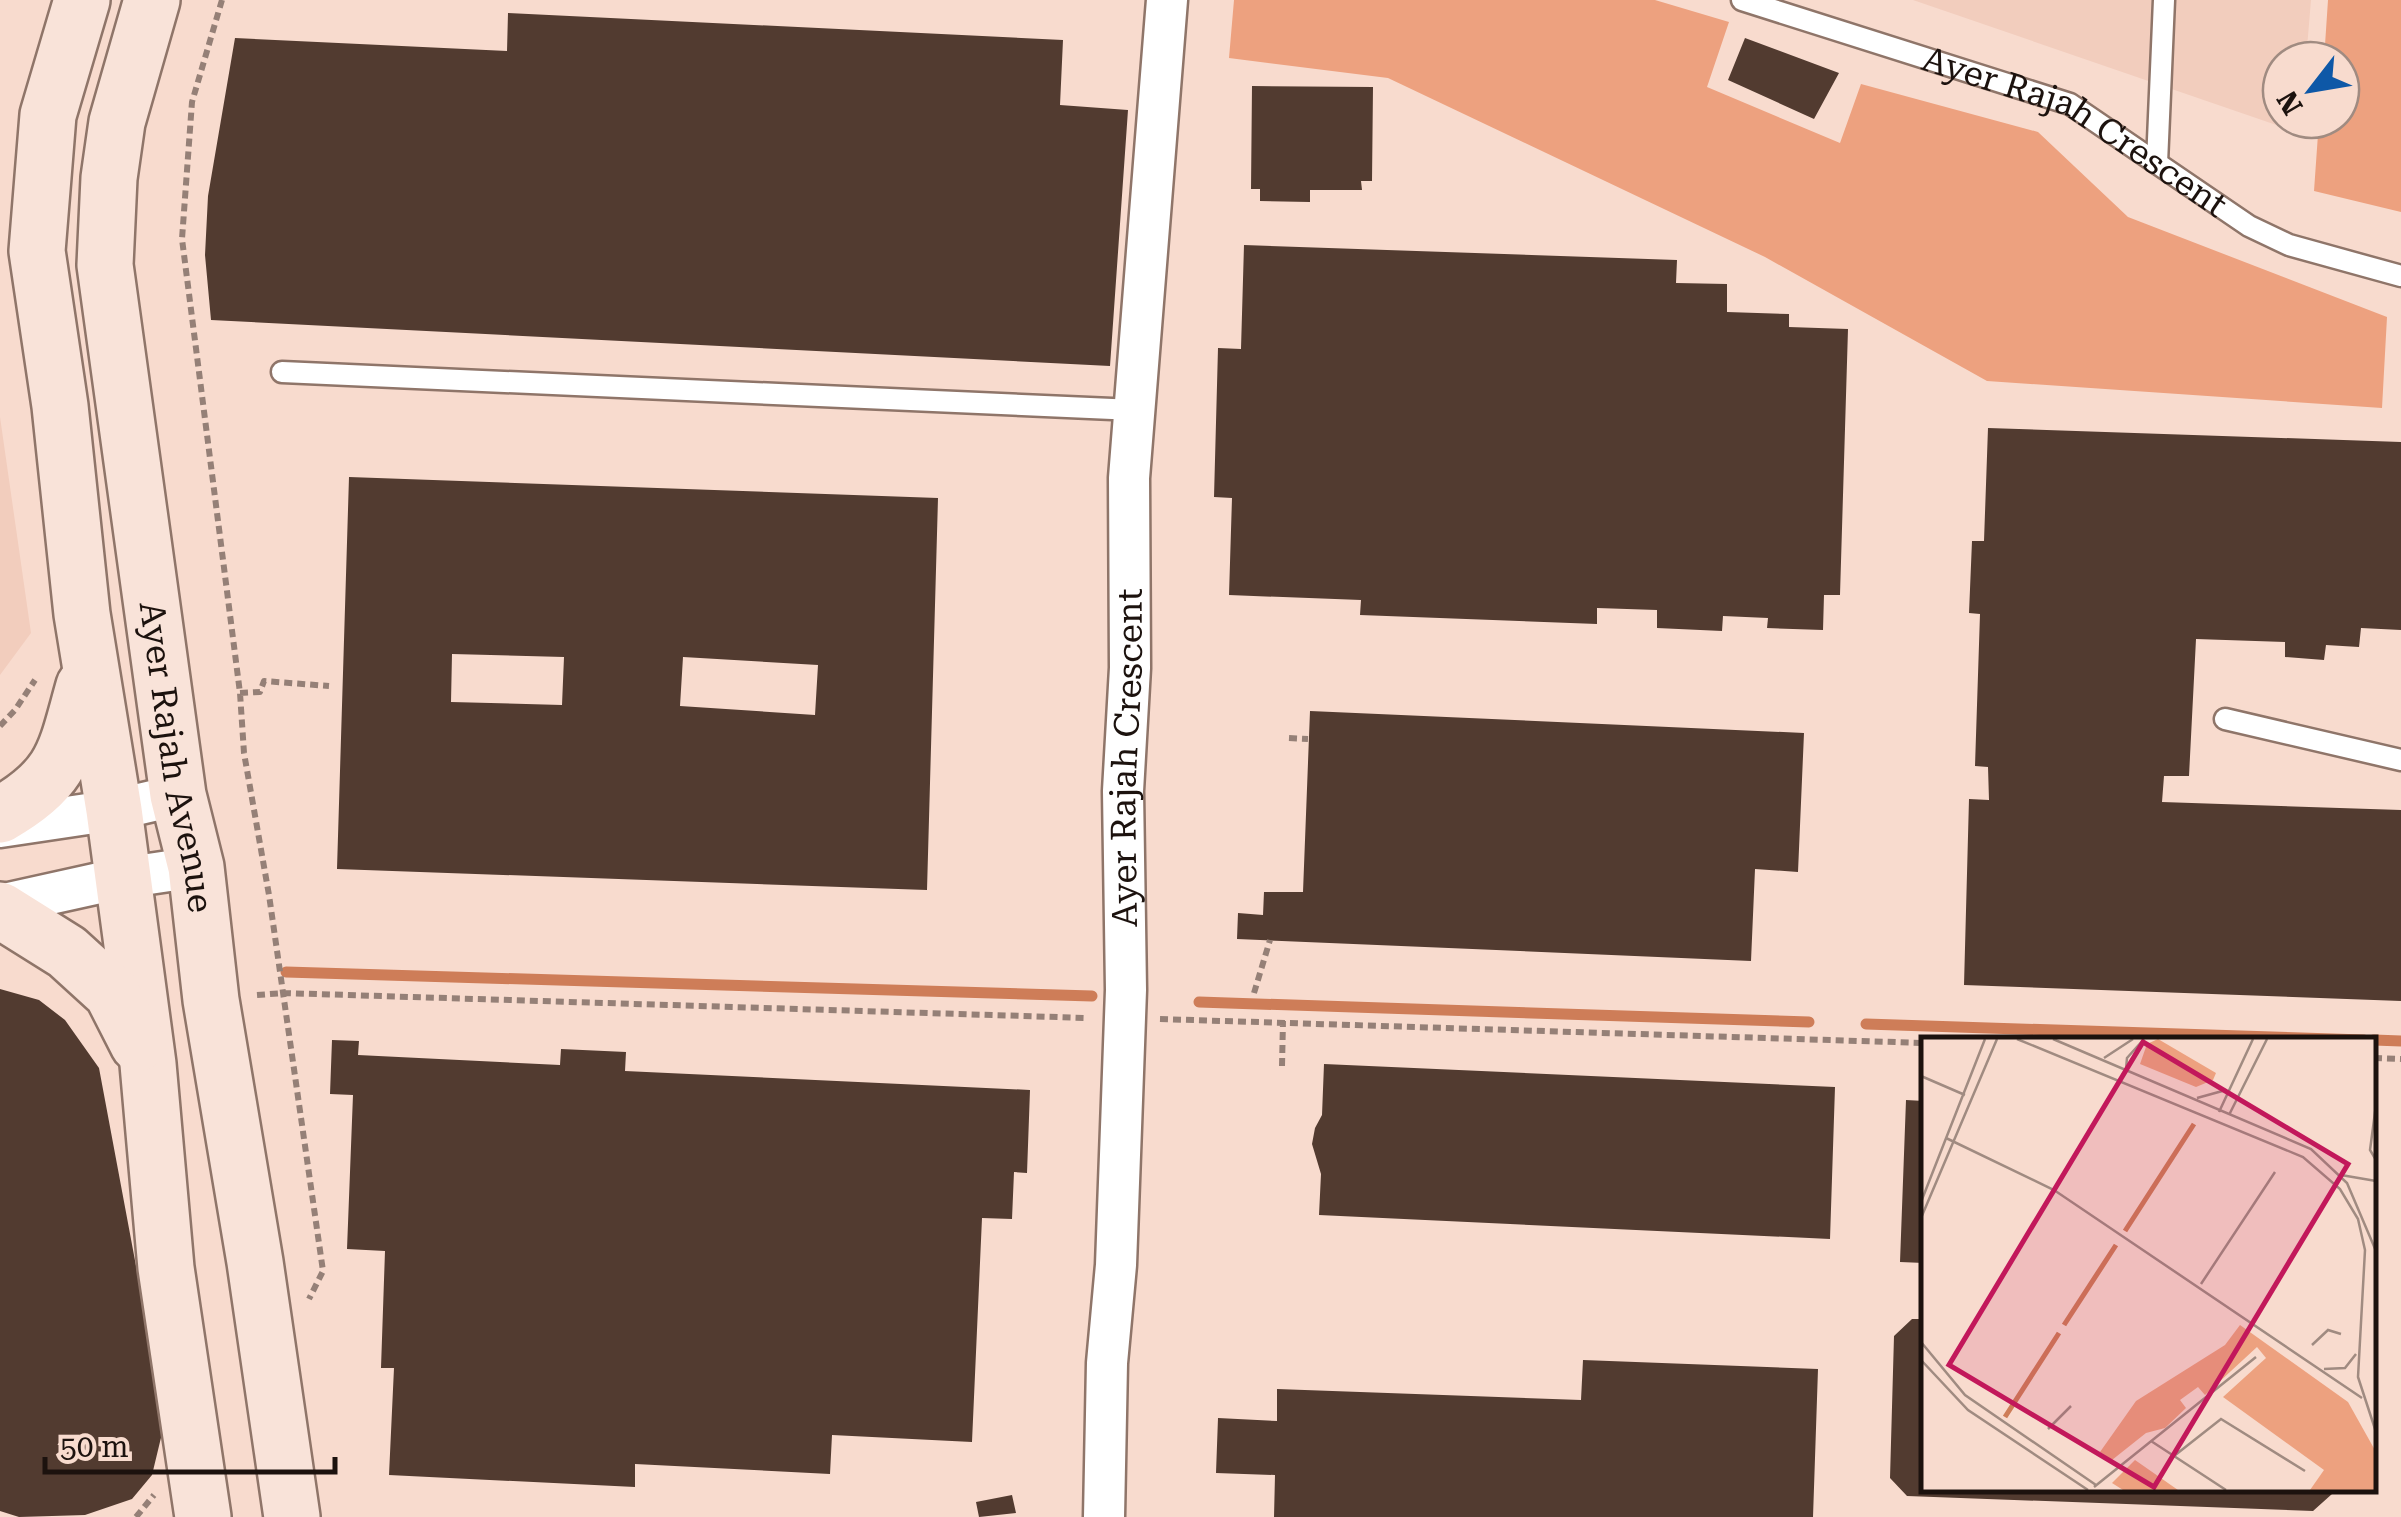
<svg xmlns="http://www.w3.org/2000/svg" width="2401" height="1517" viewBox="0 0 2401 1517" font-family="'Roboto Serif',serif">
<rect width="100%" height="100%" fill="#f8dbce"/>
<!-- built -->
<path fill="#f2cdbd" d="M1913,0h398l-5,60h-25v60h20l-1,13z
M0,417l31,216 -31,42z"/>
<!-- green -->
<path fill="#eda17f" d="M1234,0h421l74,22 -22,65 133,56 21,-59 177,48 90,85 259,100 -5,91 -395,-27 -222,-124 -377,-179 -159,-20z
M2328,0h73v212l-87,-21 5,-71h22v-60h-17z"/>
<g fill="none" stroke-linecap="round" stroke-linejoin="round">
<!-- stream -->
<path stroke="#ce7d58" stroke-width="11" d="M286,972l806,24
M1199,1002l610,20
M1866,1024l498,16
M2374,1040l27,1"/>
</g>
<!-- building -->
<path fill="#523b30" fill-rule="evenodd" d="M508,13l555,27 -3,65 68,5 -18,256 -899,-46 -6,-65 3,-59 27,-158 272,13z
M1745,38l94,35 -25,46 -86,-39z
M1252,86l121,1 -1,94h-11l1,9h-52v12l-50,-1v-12h-9z
M1244,245l433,15 -1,23 51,1v28l62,2v13l59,2 -8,266h-16l-1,35 -56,-2 1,-10 -45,-2 -1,15 -65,-3v-18l-60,-2v16l-237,-9 1,-15 -132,-5 3,-97 -18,-1 4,-149 23,1z
M1988,428l413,14v188l-40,-2 -2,19 -33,-2 -2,15 -39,-3v-15l-89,-3 -7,137h-25l-2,26 239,8v191l-437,-16 5,-186 20,1 -1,-33 -13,-1 5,-152 -11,-1 3,-72h12z
M349,477l589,21 -11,392 -590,-21zM452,654l112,3 -2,48 -111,-3zM683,657l135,8 -3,50 -135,-9z
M1310,711l494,22 -6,139 -43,-3 -4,92 -514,-22 1,-26 25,2 1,-23h39z
M0,989l39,11 26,20 34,48 66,353 -13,54 -20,24 -47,16 -66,2 -19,-6z
M332,1040l27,1 -1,14 202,10 1,-16 65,3 -1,19 405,19 -3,83 -13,-1 -2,47 -30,-1 -10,224 -140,-7 -2,39 -195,-10v23l-246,-12 5,-107h-13l4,-117 -38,-2 6,-154 -23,-1z
M1324,1064l511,23 -5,152 -511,-24 2,-41 -9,-30 3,-16 7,-13z
M1906,1100l18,1v162l-24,-1z
M1912,1319h12v171h408v4l-19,17 -406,-15 -17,-18 4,-142z
M1583,1360l235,9 -5,148h-539l1,-42 -59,-2 2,-55 59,3v-32l304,11z
M1012,1495l4,18 -37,4 -3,-15z"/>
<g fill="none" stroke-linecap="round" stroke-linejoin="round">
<defs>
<g id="lane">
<path id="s1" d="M1742,0l328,104 179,122 40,19 112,31"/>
<path d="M2157,163l7,-163"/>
<path d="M282,372l853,38"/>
<path d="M2225,719l176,41"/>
</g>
<g id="street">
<path d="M0,827l114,-17 64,-15"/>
<path d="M0,905l122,-27 74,-11"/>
<path id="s2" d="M1104,1517l3,-154 9,-98 10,-275 -3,-199 7,-123 -1,-190 38,-478"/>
</g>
<g id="secondary">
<path d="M82,0l-34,115 -11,136 23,155 22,208 32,196 34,254 18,204 37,249"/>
<path id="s3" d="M152,0l-35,122 -8,56 -4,87 73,530 18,72 15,133 44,262 37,255"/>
<path d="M0,815c65,-37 65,-62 84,-129"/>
<path d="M0,910l67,42 45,41 26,51"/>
</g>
</defs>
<!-- lane casing -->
<use href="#lane" stroke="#8f7569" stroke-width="25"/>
<!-- street casing -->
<use href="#street" stroke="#8f7569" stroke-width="45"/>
<!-- secondary casing -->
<use href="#secondary" stroke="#8f7569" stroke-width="60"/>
<!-- path -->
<path stroke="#958077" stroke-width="6" stroke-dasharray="8 5" stroke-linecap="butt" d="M222,0l-30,102 -10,137 58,454 4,60 25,142 54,376 -14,28
M240,693l20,-1 4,-11 65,5
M0,726l15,-16 20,-30
M1289,738l19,1
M1254,993l16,-53
M257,995l26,-2 804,25
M1160,1019l764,24
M2374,1058l27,1
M1282,1066l1,-45
M136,1517l18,-22"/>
<!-- lane -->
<use href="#lane" stroke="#fff" stroke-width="20"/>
<!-- street -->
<use href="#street" stroke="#fff" stroke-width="40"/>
<!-- secondary -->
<use href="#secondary" stroke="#f9e3d9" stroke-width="55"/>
</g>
<g text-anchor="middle" stroke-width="10" stroke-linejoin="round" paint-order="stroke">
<!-- street labels -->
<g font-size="35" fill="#1c120e" stroke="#f8dbce">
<text dy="12" stroke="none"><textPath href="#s1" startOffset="360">Ayer Rajah Crescent</textPath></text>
<text dy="12" stroke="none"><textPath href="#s3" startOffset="768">Ayer Rajah Avenue</textPath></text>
<text dy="12" stroke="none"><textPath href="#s2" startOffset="760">Ayer Rajah Crescent</textPath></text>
</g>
</g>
<!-- overview -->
<g transform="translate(1921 1037)">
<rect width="455" height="455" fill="#f8dbce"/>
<path d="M237,2l58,34 -3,7 -17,7 -56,-23 7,-20zM319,288l108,77 28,50v38h-66l14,-20 -101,-73 43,-39 -9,-11 -52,48 -7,-8 -18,13 6,8 -21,20 -19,5 -34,27 -12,-8 36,-51 89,-56zM214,423l43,30h-55l-11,-7z" fill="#eda17f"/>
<path fill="none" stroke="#ce7d58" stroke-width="5" d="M204,194l69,-107M143,288l52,-80M84,380l54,-84"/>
<path fill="none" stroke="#a08b81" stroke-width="2.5" d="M96,2l286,118 37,32 18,30 7,31 -7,127 18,55M132,2l258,110 36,34 29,68M183,21l29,-19M205,32l1,-11 17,-19M0,39l44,19M276,61l29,-8M455,68l-6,45 6,10M298,75l34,-73M308,78l38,-76M25,101l108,52 308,208M420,138l35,6M0,165l64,-163M0,181l76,-179M455,240v108M280,247l74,-112M0,305l44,53 131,90M391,308l16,-15 13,4M0,323l47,50 120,80M403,332l21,-1 11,-14M127,392l23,-23M230,404l75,49M253,419l47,-37 84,52M173,450l162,-130"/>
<path fill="#c2185b" fill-opacity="0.15" stroke="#c2185b" stroke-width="5" d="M222,5l205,122 -194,323 -205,-122z"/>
<rect width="455" height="455" fill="none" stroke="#1c120e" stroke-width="5"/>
</g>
<!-- north arrow -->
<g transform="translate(2311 90) rotate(239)"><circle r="48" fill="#f8dbce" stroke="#a08b81" stroke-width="2.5"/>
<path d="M0-8L18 38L0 25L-18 38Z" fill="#0e58a7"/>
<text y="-15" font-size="28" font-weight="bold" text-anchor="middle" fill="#1c120e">N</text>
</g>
<!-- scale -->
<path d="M45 1457v15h290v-15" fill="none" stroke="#1c120e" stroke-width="5"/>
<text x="60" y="1457" font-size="30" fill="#1c120e" stroke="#f8dbce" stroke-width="8" paint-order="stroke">50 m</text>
</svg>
